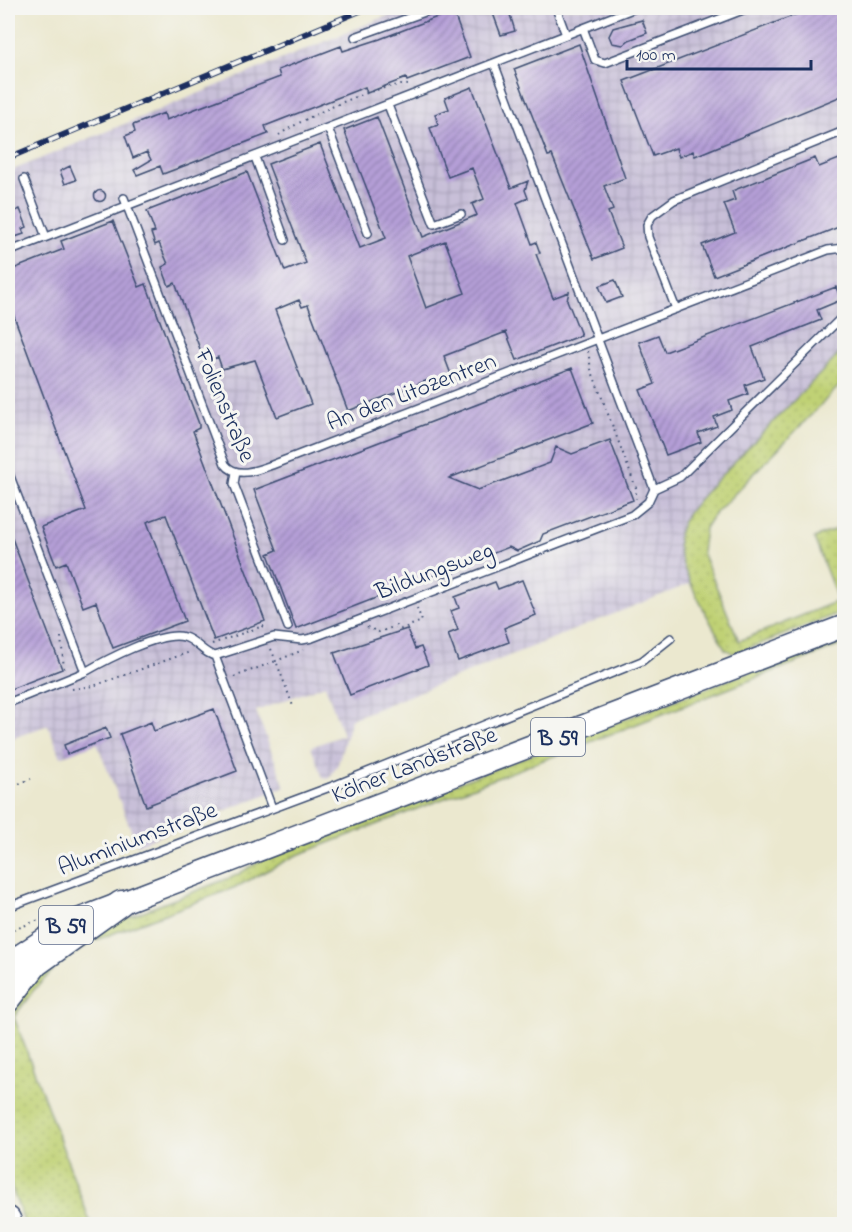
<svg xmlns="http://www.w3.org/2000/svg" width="852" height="1232" viewBox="0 0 852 1232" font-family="'Indie Flower',sans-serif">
<defs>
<pattern id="industrial-grid" width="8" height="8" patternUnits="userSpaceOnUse" patternTransform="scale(1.5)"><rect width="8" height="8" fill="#c8bfd8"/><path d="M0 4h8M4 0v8" fill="none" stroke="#aba4bc"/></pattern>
<pattern id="grass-dots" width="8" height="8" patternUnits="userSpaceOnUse" patternTransform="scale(1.5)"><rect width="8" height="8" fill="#c0d174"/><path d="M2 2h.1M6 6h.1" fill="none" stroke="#a4b467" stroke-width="1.8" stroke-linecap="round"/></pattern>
<pattern id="building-hatch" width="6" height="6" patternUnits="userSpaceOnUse" patternTransform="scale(1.5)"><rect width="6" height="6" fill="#b59fd7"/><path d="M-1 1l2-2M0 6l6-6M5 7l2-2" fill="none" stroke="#9282b2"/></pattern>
</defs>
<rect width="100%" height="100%" fill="#f6f6f2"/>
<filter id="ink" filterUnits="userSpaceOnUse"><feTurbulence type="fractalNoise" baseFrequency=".0167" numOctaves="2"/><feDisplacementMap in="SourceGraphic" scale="12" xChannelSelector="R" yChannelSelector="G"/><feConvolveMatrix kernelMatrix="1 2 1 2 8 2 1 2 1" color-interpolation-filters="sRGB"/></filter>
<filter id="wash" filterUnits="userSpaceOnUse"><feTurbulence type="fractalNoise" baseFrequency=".008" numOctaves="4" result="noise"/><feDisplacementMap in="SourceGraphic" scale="24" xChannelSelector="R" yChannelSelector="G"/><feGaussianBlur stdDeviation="1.35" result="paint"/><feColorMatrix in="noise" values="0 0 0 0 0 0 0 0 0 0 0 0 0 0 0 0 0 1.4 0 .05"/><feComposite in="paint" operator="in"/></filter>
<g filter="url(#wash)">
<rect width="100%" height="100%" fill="#ebe8cf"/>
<!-- industrial -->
<path fill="url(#industrial-grid)" d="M406,8h438v341l-156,164 6,69 -343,137 -13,45 -9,15 -6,-1 -12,-31 32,-12 -18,-50 -69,26 29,76 -148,58 -40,-102 -36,14 -13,-32 -40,15v-568z"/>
<!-- grass -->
<path fill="url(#grass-dots)" stroke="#6e8069" stroke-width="1.5" d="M844,349v32l-132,136 -7,11 -3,24 37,89 99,-40 -24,-63 30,-12v85l-110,43 -9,-5c-13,-26 -49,-83 -47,-110 1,-20 19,-37 31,-51z
M844,636v8l-549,212 -59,31 -143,54 -37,26 -23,24 -19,26 77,207h-66l-17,-46v-164l9,-16 13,-18 70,-52 137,-53 34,-21z"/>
<g id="blocks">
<!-- building -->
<path fill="url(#building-hatch)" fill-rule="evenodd" d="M491,8h17l7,23 -14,4z
M813,8h31v87l-149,61 -2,-5 -14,6 -3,-9 -23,8 -29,-75z
M453,11l17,46 -63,24 -1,-3 -39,15 -2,-6 -100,39 3,8 -105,40 -3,-8 -23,9 -3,-5 17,-10 -4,-8 -14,6 -8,-22 10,-4 -2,-7 31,-12 2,7 114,-43 -2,-7 63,-24 2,5 37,-12z
M642,20l5,13 -18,7 -6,5 -11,-2 -3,-7 4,-8z
M579,44l46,134 -21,8 9,24 -5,2 14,36 -28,11 -42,-104 -4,1 -34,-87z
M472,87l39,101 17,-7 -3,9 3,8 -11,5 15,41 4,-2 4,11 -4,1 17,44 16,-6 -2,8 14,35 -64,25 -11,-28 -62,24 8,21 -22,8 -2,-5 -80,31 -40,-106 -6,2 -3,-7 -24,10 36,94 -34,13 -22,-57 -33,9 -4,-12 -13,5 -30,-79 -6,3 -7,-19 6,-3 -9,-21 -4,2 -4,-12 4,-1 -8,-21 100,-39 38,99 21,-8 -38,-99 52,-20 40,104 26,-10 -42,-108 33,-13 46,120 54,-22 -5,-11 12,-5 -12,-31 -24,9 -18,-49 8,-3 -3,-11 14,-5 -4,-11zM445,241l20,52 -39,15 -19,-52z
M844,157v68l-130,51 -12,-31 33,-13 -11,-28 11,-4 -3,-9 83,-33 4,9z
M70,166l6,14 -11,4 -5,-13z
M94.5 196a5.5 5.5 0 1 1 11 0a5.5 5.5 0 1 1-11 0Z
M20,209l7,18 -5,2 2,5 -9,3 -2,-4 -5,2v-21z
M113,221l26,66 7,-3 53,140v4l-6,3 72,190 -51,19 -48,-125 -19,7 38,99 -72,27 -17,-46 -13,5 -17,-45 -10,4 -15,-39 45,-17 -78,-210v-29l56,-22 -3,-8z
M615,280l7,17 -16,6 -7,-17z
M836,287l5,13 -24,10 4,10 -69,27 12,31 -19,7 3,9 -19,7 3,9 -18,7 3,9 -19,7 3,9 -35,13 -26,-65 15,-6 -16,-42 19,-7 7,17z
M572,368l21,55 -144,55 29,12 72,-27 6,-16 16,7 38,-14 23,60 -90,34 -3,7 -16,7 -7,3 -8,-4 -51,20 -3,6 -13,5 -7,-3 -139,54 -28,-75 9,-4 -23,-60z
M8,528l54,141 -54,21z
M522,580l14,35 -32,13 5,14 -51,19 -10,-27 10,-4 -7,-19 8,-3 -4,-11 40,-15 3,7z
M407,629l8,20 6,-2 7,18 -78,30 -16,-42z
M214,709l23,62 -91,35 -26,-72 31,-12 3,9z
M106,728l4,10 -43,16 -3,-9z"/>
</g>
</g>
<g filter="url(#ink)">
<use href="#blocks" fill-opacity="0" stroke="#3a4b6f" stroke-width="1.5"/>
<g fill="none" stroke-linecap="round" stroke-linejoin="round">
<defs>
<path id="lane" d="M556,8l10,27
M583,28l12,32 10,3 143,-55
M355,37l81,-29
M494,63l160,426
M388,105l46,119 27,-10
M328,128l40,105
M255,157l30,83
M24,179l22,58
M124,198l101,266c11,15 33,6 47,1l556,-215 16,-2
M8,252l627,-244
M676,309l-28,-72 -1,-12 5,-9 22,-16 170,-69
M8,471l77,201c19,-11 77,-42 99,-35 12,3 18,16 31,19l57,152
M236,472l-2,12 54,143
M654,489l26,-12 164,-162
M215,656l59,-19 28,3 10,-2 320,-123 16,-13 6,-13
M8,703l77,-31
M8,907l330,-123 304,-123 29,-23"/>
<path id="primary" d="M8,963l61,-40 775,-297"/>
<path id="highway" d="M8,1000l28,-36 85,-61
M8,1219l2,5"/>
</defs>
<!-- lane casing -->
<use href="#lane" stroke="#3a4b6f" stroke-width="10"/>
<!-- primary casing -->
<use href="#primary" stroke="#3a4b6f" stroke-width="24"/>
<!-- highway casing -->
<use href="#highway" stroke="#3a4b6f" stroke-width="27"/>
<!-- path -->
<path stroke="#3a4b6f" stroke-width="2" stroke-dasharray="1.5 4.5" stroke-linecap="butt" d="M279,135c26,-18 101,-53 130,-50
M588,351l3,18 45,119v11
M367,627l12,5 17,-6 5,3 21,-8 -5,-13
M61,637l3,32
M212,644l51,-18 1,3
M271,649l5,12 27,-11
M234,677l42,-16 17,45
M72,689l21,-3 97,-34
M8,788l23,-9
M8,932l36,-14
M829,1224l15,-5"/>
<!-- lane -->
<use href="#lane" stroke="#fff" stroke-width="7"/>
<!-- primary -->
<use href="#primary" stroke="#fff" stroke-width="21"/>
<!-- highway -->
<use href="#highway" stroke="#fff" stroke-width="24"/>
<defs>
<path id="rail" d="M8,158l359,-150"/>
</defs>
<!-- rail casing -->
<use href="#rail" stroke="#1b2f5e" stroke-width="6"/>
<!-- rail -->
<use href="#rail" stroke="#f6f6f2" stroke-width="4" stroke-dasharray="11" stroke-linecap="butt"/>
</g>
</g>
<g text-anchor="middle" stroke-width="6" stroke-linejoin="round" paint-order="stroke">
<!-- shield labels -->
<g fill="#f6f6f2" stroke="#5d6b8a" stroke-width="1.5">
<rect x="531" y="718" width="54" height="38" rx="4.5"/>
<rect x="39" y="906" width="54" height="38" rx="4.5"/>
</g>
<g font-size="22" font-weight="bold" fill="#1b2f5e">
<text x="558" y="745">B 59</text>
<text x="66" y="933">B 59</text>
</g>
<!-- street labels -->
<g font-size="24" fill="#1b2f5e" stroke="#f6f6f2">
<text transform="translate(411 391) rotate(-21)" y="8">An den Litozentren</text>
<text transform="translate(226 405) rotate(67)" y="8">Folienstraße</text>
<text transform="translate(434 570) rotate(-21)" y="8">Bildungsweg</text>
<text transform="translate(414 764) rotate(-21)" y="8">Kölner Landstraße</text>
<text transform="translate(137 838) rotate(-21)" y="8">Aluminiumstraße</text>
</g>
</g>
<!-- margin -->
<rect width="852" height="1232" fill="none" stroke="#f6f6f2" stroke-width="30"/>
<!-- scale -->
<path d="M627 60v9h184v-9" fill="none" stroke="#1b2f5e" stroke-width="3"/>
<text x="636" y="60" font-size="18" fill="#1b2f5e" stroke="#f6f6f2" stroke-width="4.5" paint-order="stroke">100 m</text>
</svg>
